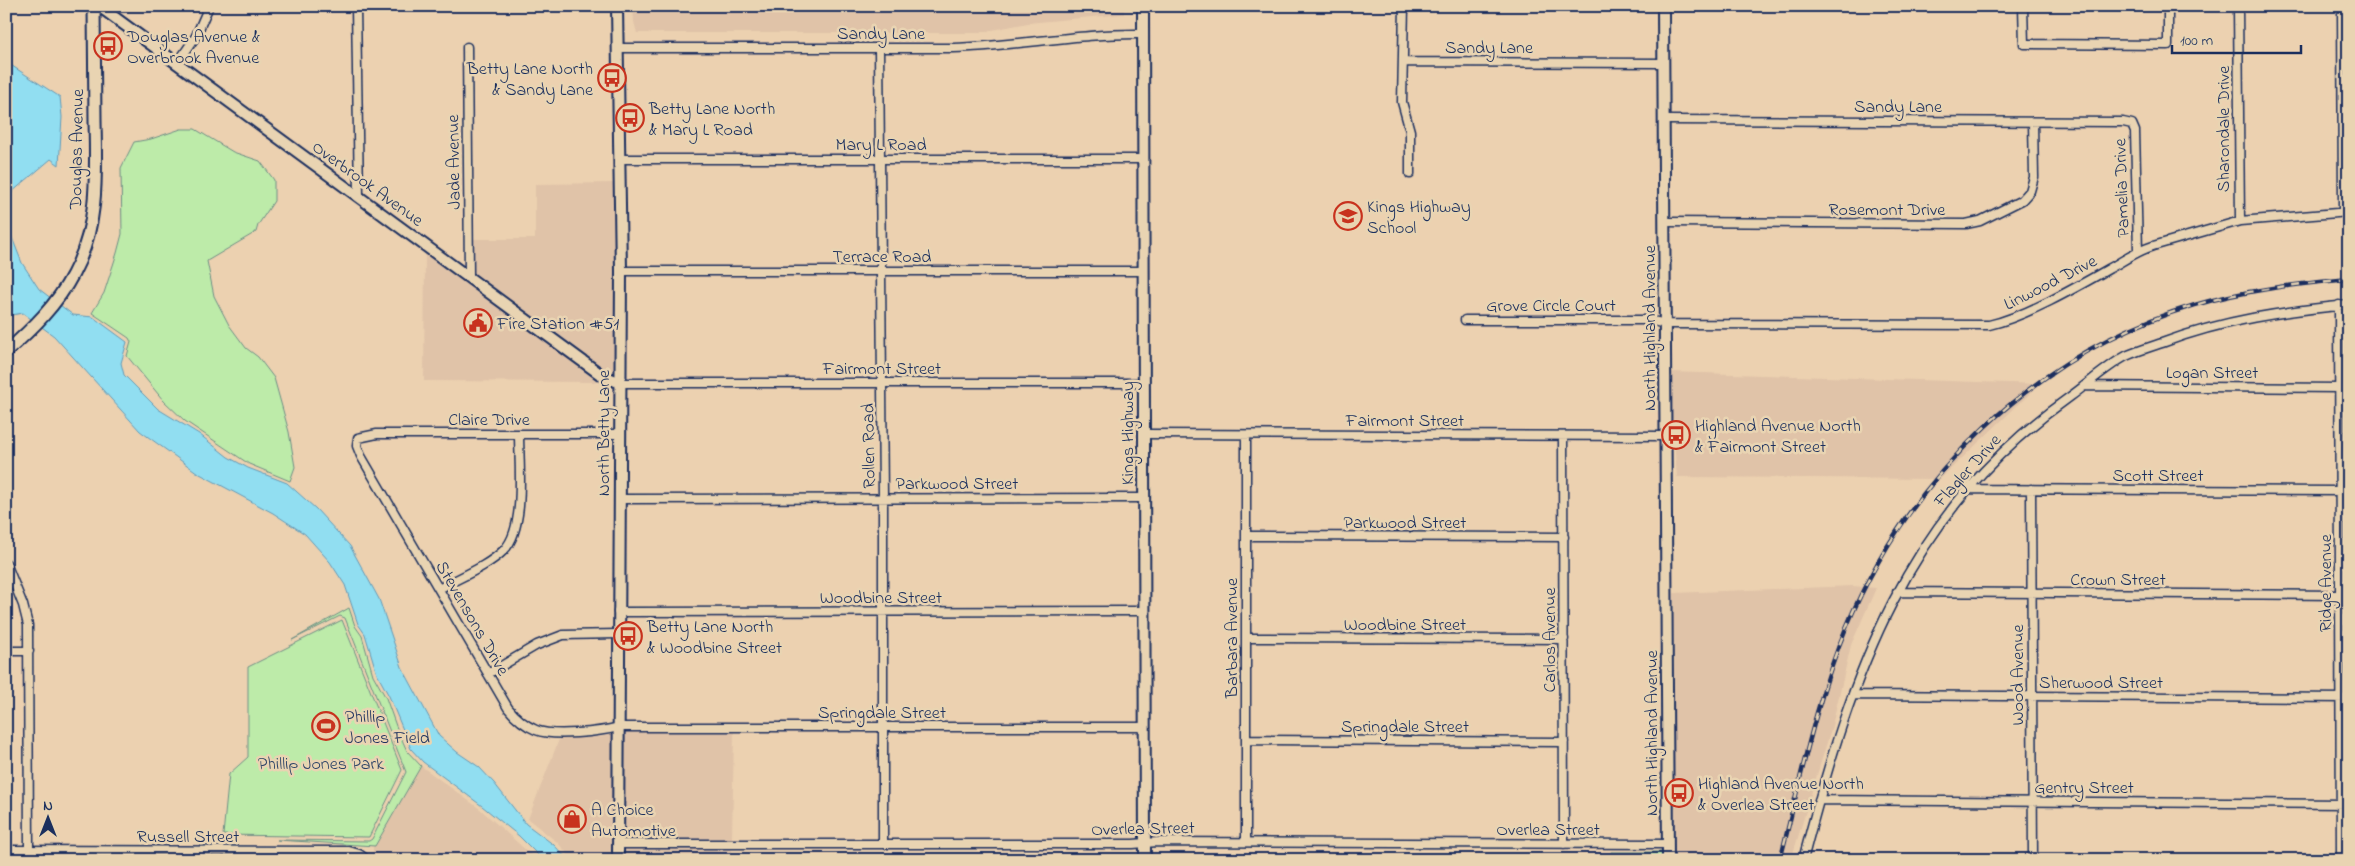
<svg xmlns="http://www.w3.org/2000/svg" width="2355" height="866" viewBox="0 0 2355 866" font-family="'Indie Flower',sans-serif">
<rect width="100%" height="100%" fill="#ecd1b0"/>
<filter id="ink" filterUnits="userSpaceOnUse"><feTurbulence type="fractalNoise" baseFrequency=".02" numOctaves="2"/><feDisplacementMap in="SourceGraphic" scale="10" xChannelSelector="R" yChannelSelector="G"/><feConvolveMatrix kernelMatrix="1 2 1 2 8 2 1 2 1" color-interpolation-filters="sRGB"/></filter>
<g filter="url(#ink)">
<!-- built -->
<path fill="#e0c3a8" d="M633,6h491v8l-96,9 -51,10h-340l-3,-11z
M616,183v88l-1,105 -13,-7 -128,-96 -1,-34h62v-55z
M425,250l172,128 9,4 -182,-1z
M1670,372l370,12 -100,95 -263,-2 -6,-72z
M1853,586l23,2 -25,57 -19,81 -41,134h-117v-267z
M623,732h111l-2,107h-109z
M614,733v127h-41l-16,-18 -29,-23 32,-82h41z
M421,766l59,43 57,51h-164v-14l2,-1z
M623,849h108v11h-108z"/>
<!-- green -->
<path fill="#bdeba9" stroke="#6c8d84" d="M181,129h14l38,23 27,9 14,19v21l-16,24 -2,7 -49,29 7,35 15,29 17,23 12,9 16,21 15,54 6,35 -5,14 -41,-17 -64,-43 -22,-21 -36,-44 4,-14 -2,-4 -37,-25 12,-20 13,-40 5,-19 -1,-66 13,-26 17,-3z
M349,608l6,18 7,10 11,39 13,23 10,28 11,25 14,15 -46,80 -98,-6 92,1 3,-2 34,-67 -61,-154 -5,-2 -48,24z
M342,620l60,150 -33,67 -146,-2 6,-61 19,-17v-90z
M1611,852h52v8h-52z"/>
<!-- water -->
<path fill="#91def1" stroke="#6298b6" d="M6,62l54,35 2,20 -3,48 -8,-6 -39,33 -6,16z
M6,212l5,23 11,28 17,26 34,26 20,2 34,25 -6,21 3,12 34,34 41,25 29,23 20,11 39,15 29,26 34,37 29,53 23,68 37,69 18,16 22,15 15,16 32,41 28,21 14,15h-25l-24,-24 -37,-30 -59,-44 -12,-13 -22,-53 -12,-22 -12,-40 -7,-10 -13,-39 -15,-23 -25,-28 -32,-21 -75,-40 -58,-42 -86,-95 -31,-23 -17,3z"/>
<g fill="none" stroke-linecap="round" stroke-linejoin="round">
<defs>
<path id="minor" d="M356,6l3,190
M1404,6l-2,96 8,29v43
M2023,6l1,38 144,1v-39
M2238,6l2,215
M2342,6l1,206
M467,47l2,229
M618,48h336c64,-2 126,-15 189,-14
M879,48l4,450v346
M1404,62l259,1
M177,64l19,-28 13,-30
M1664,120l459,2 9,2 3,7 3,120
M620,159h522
M1665,222l301,2 14,-3 42,-21 8,-9 4,-14 -1,-55
M621,271h521
M2339,305l2,555
M1465,320h183l18,4 323,1c38,-9 88,-38 123,-58 14,-8 25,-16 41,-21l87,-25 109,-9
M620,383h523
M2084,386l256,2
M620,434h-243l-19,4 -1,8 4,10 147,252c8,10 16,17 28,22 17,7 64,2 83,-3h526
M1144,434l522,2
M1246,435v407
M1563,436l1,408
M1968,489l381,2
M2031,489l2,371
M619,499l525,-1
M1246,536l318,1
M6,563l17,42 5,20 1,225
M439,589c21,-12 48,-22 65,-39 22,-22 15,-86 15,-116
M1897,592l443,3
M618,612l525,-1
M1246,638l318,1
M6,651h23
M488,674l49,-29 26,-10 55,-1
M1853,695l496,3
M1246,740l318,2
M1819,800l530,4
M618,844h515l24,-2 510,2
M6,850l343,1 10,3 8,6
M1803,860c49,-188 102,-347 268,-464 18,-13 35,-29 55,-40 11,-5 24,-9 36,-13 61,-23 122,-32 187,-38"/>
<path id="tertiary" d="M99,6l501,368 20,9
M617,6l4,265 -3,589
M1143,6l2,854
M1663,6l5,854"/>
<path id="secondary" d="M6,352c26,-23 51,-47 67,-78 26,-48 23,-100 22,-153 0,-38 -1,-77 -1,-115"/>
</defs>
<!-- minor casing -->
<use href="#minor" stroke="#1b2f5e" stroke-width="11"/>
<!-- tertiary casing -->
<use href="#tertiary" stroke="#1b2f5e" stroke-width="14"/>
<!-- secondary casing -->
<use href="#secondary" stroke="#1b2f5e" stroke-width="15"/>
<!-- minor -->
<use href="#minor" stroke="#e9d4b2" stroke-width="8"/>
<!-- tertiary -->
<use href="#tertiary" stroke="#e9d4b2" stroke-width="10"/>
<!-- secondary -->
<use href="#secondary" stroke="#e9d4b2" stroke-width="11"/>
<defs>
<path id="rail" d="M1780,860c20,-77 35,-158 66,-232 63,-152 190,-276 349,-323 50,-15 102,-21 154,-26"/>
</defs>
<!-- rail casing -->
<use href="#rail" stroke="#1b2f5e" stroke-width="4.5"/>
<!-- rail -->
<use href="#rail" stroke="#e9d4b2" stroke-width="2.5" stroke-dasharray="8" stroke-linecap="butt"/>
</g>
</g>
<!-- icons -->
<defs>
<symbol id="bus-ring" viewBox="-11 -11 22 22"><circle r="9.5" fill="#e9d4b2" stroke="#c8321e" stroke-width="1.5"/><path d="M-5-6H5V4H4V6H2V4H-2V6H-4V4H-5ZM-3.5-4V0h7V-4ZM-3.5 1.2v1.5H-2V1.2ZM2 1.2v1.5H3.5V1.2Z" fill="#c8321e"/></symbol>
<symbol id="school-ring" viewBox="-11 -11 22 22"><circle r="9.5" fill="#e9d4b2" stroke="#c8321e" stroke-width="1.5"/><path d="M0-5L7-2L0 1L-7-2ZM-4 1L0 2.5L4 1V4Q0 6-4 4Z" fill="#c8321e"/></symbol>
<symbol id="civic-ring" viewBox="-11 -11 22 22"><circle r="9.5" fill="#e9d4b2" stroke="#c8321e" stroke-width="1.5"/><path d="M-.6-6.5H3V-4.5H.6V-3L4-1V1h2V6H-6V1h2V-1L-.6-3ZM-1.2 2.5V6h2.4V2.5Z" fill="#c8321e"/></symbol>
<symbol id="stadium-ring" viewBox="-11 -11 22 22"><circle r="9.5" fill="#e9d4b2" stroke="#c8321e" stroke-width="1.5"/><path d="M0-5a6.5 5 0 1 0 0 10a6.5 5 0 1 0 0-10ZM-3.5-1.8h7v3.6h-7Z" fill="#c8321e"/></symbol>
<symbol id="shop-ring" viewBox="-11 -11 22 22"><circle r="9.5" fill="#e9d4b2" stroke="#c8321e" stroke-width="1.5"/><path d="M-5-2.5h2.3a2.7 3.5 0 0 1 5.4 0H5L5.5 6h-11ZM-1.5-2.5h3a1.5 2.3 0 0 0-3 0Z" fill="#c8321e"/></symbol>
</defs>
<g fill-rule="evenodd">
<use href="#bus-ring" x="92" y="30" width="32" height="32"/>
<use href="#bus-ring" x="596" y="62" width="32" height="32"/>
<use href="#bus-ring" x="614" y="102" width="32" height="32"/>
<use href="#school-ring" x="1332" y="200" width="32" height="32"/>
<use href="#civic-ring" x="462" y="307" width="32" height="32"/>
<use href="#bus-ring" x="1660" y="419" width="32" height="32"/>
<use href="#bus-ring" x="612" y="620" width="32" height="32"/>
<use href="#stadium-ring" x="310" y="710" width="32" height="32"/>
<use href="#bus-ring" x="1663" y="777" width="32" height="32"/>
<use href="#shop-ring" x="556" y="803" width="32" height="32"/>
</g>
<g text-anchor="middle" stroke-width="5" stroke-linejoin="round" paint-order="stroke">
<!-- street labels -->
<g font-size="18" fill="#1b2f5e" stroke="#e9d4b2">
<text x="881" y="39">Sandy Lane</text>
<text x="1489" y="53">Sandy Lane</text>
<text x="1898" y="112">Sandy Lane</text>
<text transform="translate(2223 129) rotate(-90)" y="6">Sharondale Drive</text>
<text x="881" y="150">Mary L Road</text>
<text transform="translate(76 149) rotate(-89)" y="6">Douglas Avenue</text>
<text transform="translate(453 162) rotate(-91)" y="6">Jade Avenue</text>
<text transform="translate(368 183) rotate(36)" y="6">Overbrook Avenue</text>
<text transform="translate(2121 188) rotate(-92)" y="6">Pamelia Drive</text>
<text x="1887" y="215">Rosemont Drive</text>
<text x="882" y="262">Terrace Road</text>
<text transform="translate(2050 282) rotate(-27)" y="6">Linwood Drive</text>
<text x="1551" y="311">Grove Circle Court</text>
<text transform="translate(1649 328) rotate(-90)" y="6">North Highland Avenue</text>
<text x="882" y="374">Fairmont Street</text>
<text x="2212" y="378">Logan Street</text>
<text x="489" y="425">Claire Drive</text>
<text x="1405" y="426">Fairmont Street</text>
<text transform="translate(603 433) rotate(-90)" y="6">North Betty Lane</text>
<text transform="translate(1127 433) rotate(-90)" y="6">Kings Highway</text>
<text transform="translate(868 446) rotate(-91)" y="6">Rollen Road</text>
<text transform="translate(1967 470) rotate(-48)" y="6">Flagler Drive</text>
<text x="2158" y="481">Scott Street</text>
<text x="957" y="489">Parkwood Street</text>
<text x="1405" y="528">Parkwood Street</text>
<text x="2118" y="585">Crown Street</text>
<text transform="translate(2325 583) rotate(-90)" y="6">Ridge Avenue</text>
<text x="881" y="603">Woodbine Street</text>
<text transform="translate(473 618) rotate(60)" y="6">Stevensons Drive</text>
<text x="1405" y="630">Woodbine Street</text>
<text transform="translate(1231 638) rotate(-90)" y="6">Barbara Avenue</text>
<text transform="translate(1549 640) rotate(-90)" y="6">Carlos Avenue</text>
<text transform="translate(2017 675) rotate(-90)" y="6">Wood Avenue</text>
<text x="2101" y="688">Sherwood Street</text>
<text x="882" y="718">Springdale Street</text>
<text x="1405" y="732">Springdale Street</text>
<text transform="translate(1651 733) rotate(-90)" y="6">North Highland Avenue</text>
<text x="2084" y="793">Gentry Street</text>
<text transform="translate(1143 828) rotate(-1)" y="6">Overlea Street</text>
<text x="1548" y="835">Overlea Street</text>
<text x="188" y="842">Russell Street</text>
</g>
<!-- poi labels -->
<g font-size="18" fill="#1b2f5e" stroke="#e9d4b2" text-anchor="start">
<text x="127" y="42">Douglas Avenue &amp;<tspan x="127" dy="21">Overbrook Avenue</tspan></text>
<text x="593" y="74" text-anchor="end">Betty Lane North<tspan x="593" dy="21">&amp; Sandy Lane</tspan></text>
<text x="649" y="114">Betty Lane North<tspan x="649" dy="21">&amp; Mary L Road</tspan></text>
<text x="1367" y="212">Kings Highway<tspan x="1367" dy="21">School</tspan></text>
<text x="497" y="329">Fire Station #51</text>
<text x="1695" y="431">Highland Avenue North<tspan x="1695" dy="21">&amp; Fairmont Street</tspan></text>
<text x="647" y="632">Betty Lane North<tspan x="647" dy="21">&amp; Woodbine Street</tspan></text>
<text x="345" y="722">Phillip<tspan x="345" dy="21">Jones Field</tspan></text>
<text x="1698" y="789">Highland Avenue North<tspan x="1698" dy="21">&amp; Overlea Street</tspan></text>
<text x="591" y="815">A Choice<tspan x="591" dy="21">Automotive</tspan></text>
</g>
<!-- park labels -->
<g font-size="18" fill="#2b4266" stroke="#e9d4b2">
<text x="321" y="769">Phillip Jones Park</text>
</g>
</g>
<!-- margin -->
<rect width="2355" height="866" fill="none" stroke="#e9d4b2" stroke-width="25"/>
<rect x="12" y="12" width="2330" height="841" fill="none" stroke="#1b2f5e" stroke-width="2" filter="url(#ink)"/>
<!-- north arrow -->
<g transform="translate(48 818)" stroke="#e9d4b2" stroke-width="4" paint-order="stroke">
<path d="M0-4L9 19L0 12L-9 19Z" fill="#1b2f5e"/>
<text y="-8" font-size="14" font-weight="bold" text-anchor="middle" fill="#1b2f5e">N</text>
</g>
<!-- scale -->
<path d="M2172 45v8h129v-8" fill="none" stroke="#1b2f5e" stroke-width="2.5"/>
<text x="2180" y="45" font-size="15" fill="#1b2f5e" stroke="#e9d4b2" stroke-width="4" paint-order="stroke">100 m</text>
</svg>
